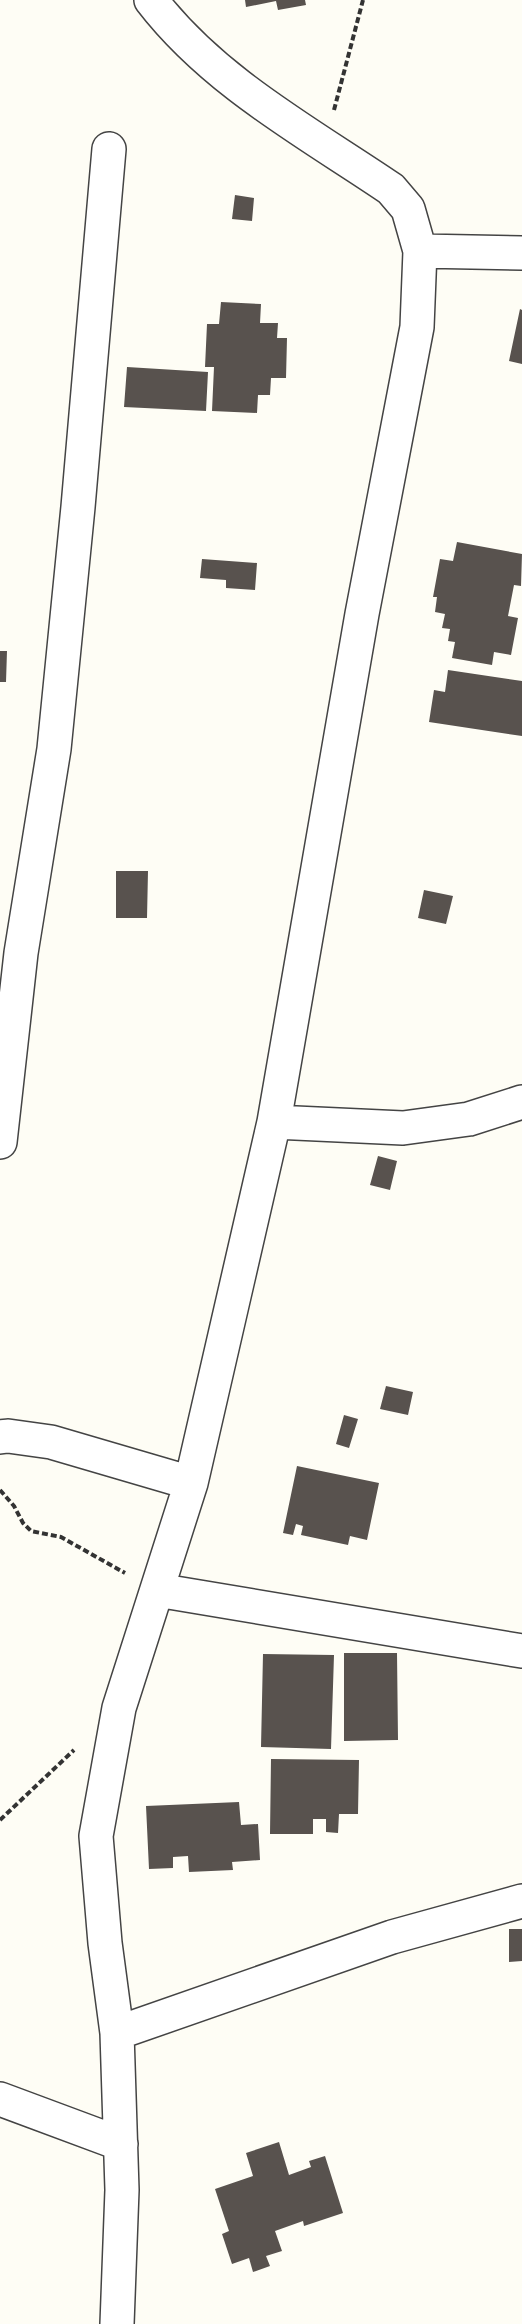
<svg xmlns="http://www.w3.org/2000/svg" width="522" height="2324" viewBox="0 0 522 2324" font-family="'Libre Baskerville',serif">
<rect width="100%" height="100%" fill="#fefdf5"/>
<!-- building -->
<path fill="#58524e" d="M245,0h60l1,5 -28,5 -2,-9 -30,6z
M235,195l19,3 -2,23 -20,-2z
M221,302l40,2 -1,19h18l-1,15h10l-1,40h-15l-1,17h-12l-1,18 -45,-2 2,-44h-9l2,-43h12z
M520,309l2,1v54l-13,-3z
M127,367l81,5 -2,39 -82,-4z
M457,542l65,12 -1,32 -7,-1 -6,31 10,2 -7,37 -17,-3 -2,13 -40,-7 3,-16 -7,-1 2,-12 -8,-1 3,-14 -10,-2 2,-15h-4l7,-38 13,2z
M202,559l55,4 -2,27 -29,-2v-8l-26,-2z
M0,651h7l-1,31h-6z
M448,670l74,11v55l-93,-14 5,-32 11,2z
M116,871h32l-1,47h-31z
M424,890l29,6 -7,28 -28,-6z
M378,1156l19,5 -7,29 -20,-5z
M386,1386l27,6 -5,23 -28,-6z
M344,1415l14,4 -9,29 -13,-4z
M297,1466l82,17 -12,57 -17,-4 -2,9 -47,-10 2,-9 -7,-2 -3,11 -10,-2z
M344,1653h53l1,87 -54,1z
M263,1654l71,1 -3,94 -70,-2z
M271,1759l88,1 -1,54h-19l-1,19 -12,-1v-13h-13v15h-43z
M239,1802l2,23 17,-1 2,36 -28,2 1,8 -44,2 -1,-16 -15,1v11l-24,1 -3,-63z
M509,1929h13v32l-13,1z
M279,2142l10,33 22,-8 -2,-6 16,-5 18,57 -39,13 -1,-5 -28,10 7,20 -16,5 4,10 -17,6 -4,-14 -17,6 -10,-30 7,-3 -14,-42 38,-13 -7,-23z"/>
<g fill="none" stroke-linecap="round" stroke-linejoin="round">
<defs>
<path id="minor" d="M420,251l102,2
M274,1122l129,6 66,-9 53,-17
M0,1142l21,-189 33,-204 24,-242 31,-358
M0,1437l8,-1 43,6 140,41
M157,1590l365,61
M117,2033l275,-96 130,-36
M0,2099l121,45
M117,2324l5,-134 -5,-157 -12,-90 -9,-107 23,-128 72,-225 83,-361 88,-508 55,-287 3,-76 -12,-42 -17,-20c-84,-57 -177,-107 -240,-189"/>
</defs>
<!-- minor casing -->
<use href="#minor" stroke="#444" stroke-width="36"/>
<!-- path -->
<path stroke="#333" stroke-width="4" stroke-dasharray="6 3" stroke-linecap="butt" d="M334,110l29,-110
M0,1490l14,16 9,17 8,8 30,6 64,36
M0,1820l74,-70"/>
<!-- minor -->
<use href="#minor" stroke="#fff" stroke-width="33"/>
</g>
</svg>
